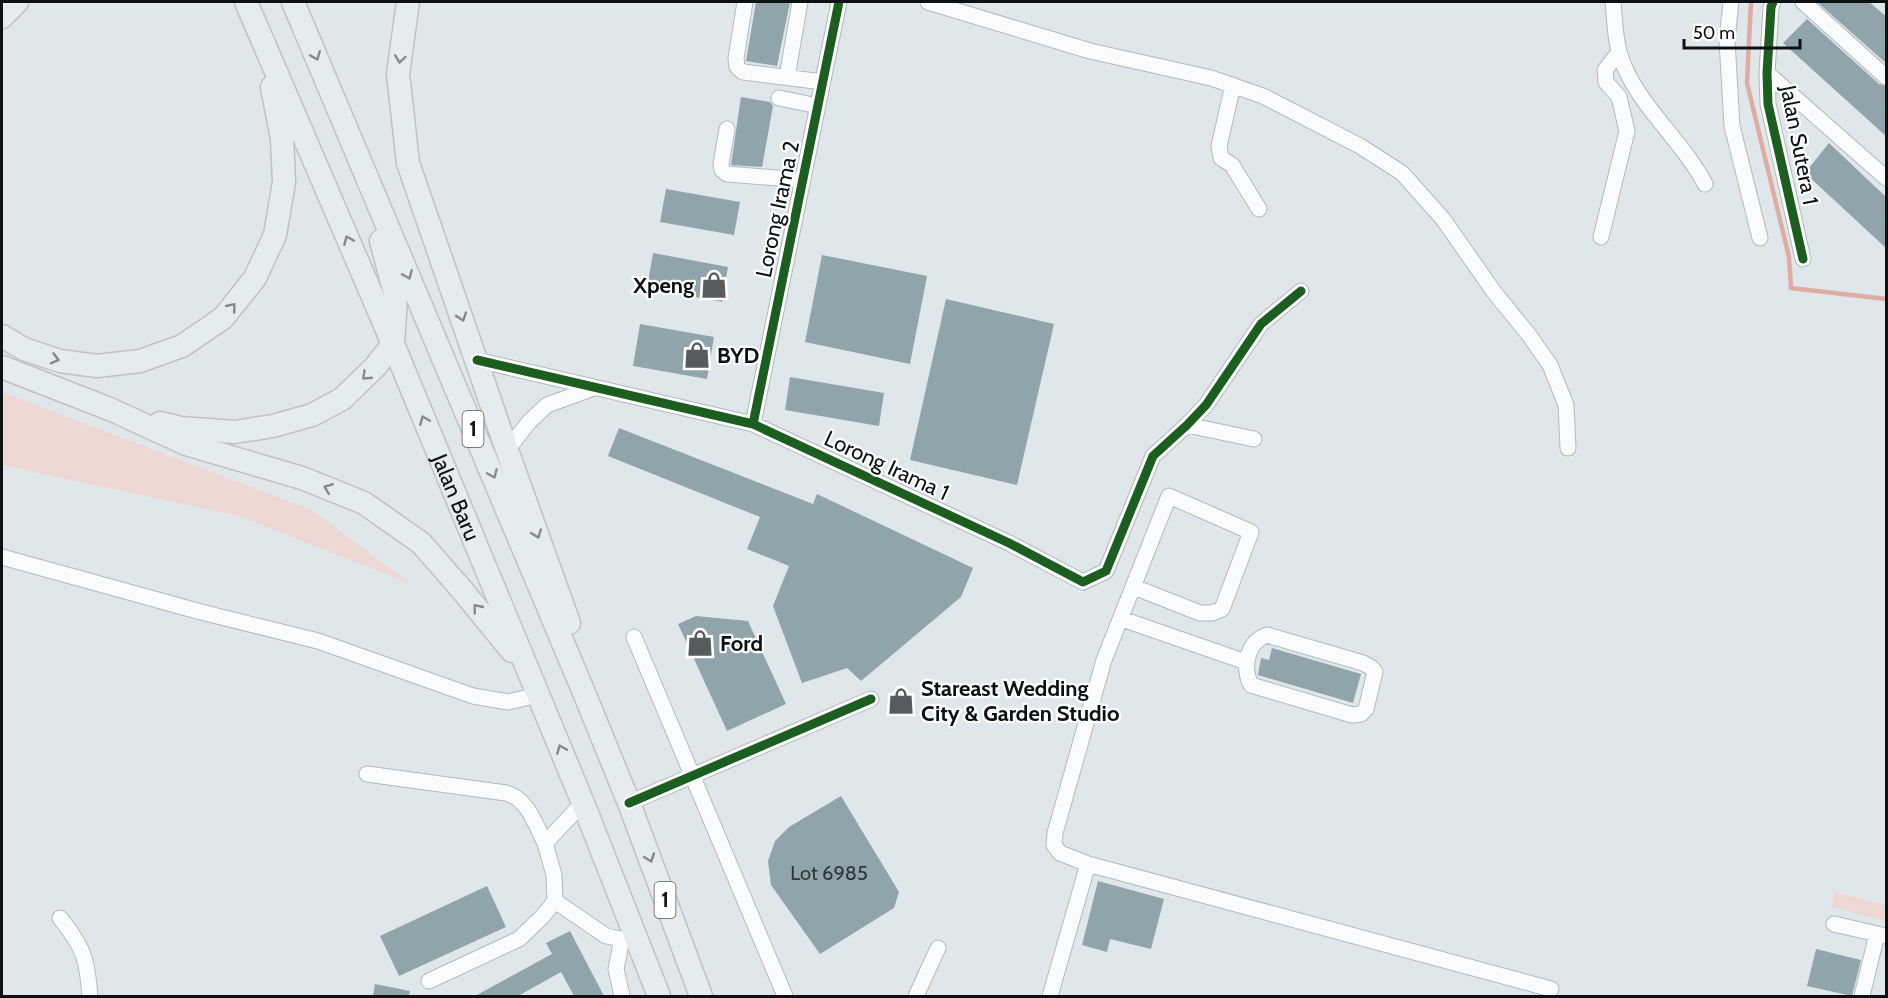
<svg xmlns="http://www.w3.org/2000/svg" width="1888" height="998" viewBox="0 0 1888 998" font-family="Cabin,sans-serif">
<rect width="100%" height="100%" fill="#dfe7ea"/>
<!-- green -->
<path fill="#eed8d3" d="M2,392l310,118 99,74 -172,-68 -237,-51z
M1835,892l51,13v16l-55,-14z"/>
<g fill="none" stroke-linecap="round" stroke-linejoin="round">
<!-- stream -->
<path stroke="#deaca3" stroke-width="4.5" d="M1751,2l-4,81 42,174 2,31 95,11"/>
</g>
<!-- building -->
<path fill="#90a4ab" d="M756,2h34l-13,64 -31,-5z
M1817,2h52l18,15v47z
M1807,19l72,65 8,2v51l-104,-94z
M741,97l29,5 3,4 -11,61 -31,-2z
M1829,143l58,55v51l-82,-76z
M666,189l74,13 -6,33 -74,-13z
M653,253l75,14 -6,35 -75,-14z
M822,255l105,21 -17,88 -105,-22z
M946,299l108,25 -37,161 -107,-25z
M640,324l74,13 -7,42 -74,-13z
M790,377l94,16 -5,33 -94,-16z
M619,428l194,76 4,-10 156,74 -12,29 -100,84 -14,-13 -45,15 -29,-77 16,-40 -42,-17 13,-32 -152,-61z
M696,616l52,5 38,83 -59,27 -49,-107z
M1272,648l89,26 -8,29 -95,-28 3,-17 8,2z
M841,796l58,96 -5,16 -74,46 -49,-69 -3,-24 7,-20 14,-14z
M1098,881l66,18 -13,50 -41,-10 -3,13 -25,-7z
M487,886l19,41 -107,49 -19,-40z
M570,931l34,65h-30l-13,-24 -43,24h-43l77,-42 -6,-11z
M1816,949l45,11 -9,36 -45,-10z
M375,984l35,7 -1,5h-36z"/>
<g fill="none" stroke-linecap="round" stroke-linejoin="round">
<defs>
<path id="minor" d="M745,2l-9,56 1,9 6,5 80,10
M928,2l162,49 121,27 52,18 97,50 42,27 41,46 51,73 35,43 21,30 16,40 2,43
M1613,2c2,20 2,44 11,64 19,44 59,76 81,118
M1731,2l-4,38 5,86 28,112
M1773,2l-2,5 -4,66 1,31 35,155
M1803,2l83,75
M1767,73l119,105
M787,77l13,-75
M1233,85l-14,61 2,12 11,7 27,44
M779,98l39,8
M727,129l-6,35 1,6 5,4 76,6
M1601,237l26,-106 -8,-34 -13,-15 -1,-12 14,-18
M477,360l276,64 256,119 74,39 23,-11 47,-115 34,-31 19,-20 55,-81 40,-33
M753,424l86,-422
M1187,425l67,14
M507,450l22,-28 18,-17 47,-17
M2,557l199,55 117,29 155,55 35,6 30,-7
M1134,587l66,26h12l10,-4 29,-77 -82,-36 -65,164 -49,173 -1,12 6,8 28,11 463,125
M1122,619l124,43
M1267,635l96,28 9,5 3,4 -9,37 -5,5 -9,1 -101,-30c-9,-18 -4,-43 16,-50z
M634,637l151,359
M367,774l139,19c22,6 29,31 39,50
M629,803l242,-104
M555,901l51,35 16,3
M60,918c24,30 27,41 30,78
M1834,924l52,12
M429,981l90,-42 23,-22 13,-16 -1,-26 -9,-32 38,-40
M622,996l-6,-27 6,-30h8
M916,996l22,-48
M1050,996l38,-132
M1862,996l15,-62"/>
<g id="highway">
<path id="s1" d="M246,2l147,342 190,459 76,193"/>
<path d="M293,2l292,693 44,108 72,193"/>
<path d="M408,2l-10,72 10,89 99,287 62,173"/>
<path d="M2,17l15,-15"/>
<path d="M2,336l22,13 36,12 37,5 43,-5 42,-15 41,-28 32,-40 20,-43 9,-53 -2,-43 -10,-52"/>
<path d="M2,367l110,43 74,34 116,34 62,25 57,40 41,47 50,61"/>
<path d="M160,423l21,5 54,4 38,-6 39,-11 30,-16 33,-32 18,-23 3,-47 -15,-56"/>
</g>
</defs>
<!-- minor casing -->
<use href="#minor" stroke="#b3b9bc" stroke-width="17"/>
<!-- highway casing -->
<use href="#highway" stroke="#bfc2c4" stroke-width="25"/>
<!-- minor -->
<use href="#minor" stroke="#fafbfc" stroke-width="15"/>
<!-- highway -->
<use href="#highway" stroke="#e4ecef" stroke-width="22"/>
<defs>
<path id="cycleway" d="M1773,2l-2,5 -4,66 1,31 35,155
M477,360l276,64 256,119 74,39 23,-11 47,-115 34,-31 19,-20 55,-81 40,-33
M753,424l86,-422
M629,803l242,-104"/>
</defs>
<!-- cycleway casing -->
<use href="#cycleway" stroke="#fff" stroke-width="13"/>
<!-- cycleway -->
<use href="#cycleway" stroke="#1b5e20" stroke-width="9"/>
</g>
<!-- one-way arrows -->
<defs><path id="oneway-chevron" d="M-2-3.5L2.5 0L-2 3.5" fill="none" stroke-width="1.6" stroke-linecap="round" stroke-linejoin="round" transform="scale(1.5)"/></defs>
<g stroke="#83898c">
<use href="#oneway-chevron" transform="translate(316 56) rotate(68)"/>
<use href="#oneway-chevron" transform="translate(400 59) rotate(98)"/>
<use href="#oneway-chevron" transform="translate(348 240) rotate(-113)"/>
<use href="#oneway-chevron" transform="translate(408 275) rotate(67)"/>
<use href="#oneway-chevron" transform="translate(232 307) rotate(-51)"/>
<use href="#oneway-chevron" transform="translate(462 317) rotate(71)"/>
<use href="#oneway-chevron" transform="translate(55 359) rotate(15)"/>
<use href="#oneway-chevron" transform="translate(366 376) rotate(136)"/>
<use href="#oneway-chevron" transform="translate(424 420) rotate(-112)"/>
<use href="#oneway-chevron" transform="translate(493 474) rotate(67)"/>
<use href="#oneway-chevron" transform="translate(328 488) rotate(-158)"/>
<use href="#oneway-chevron" transform="translate(537 534) rotate(70)"/>
<use href="#oneway-chevron" transform="translate(477 608) rotate(-129)"/>
<use href="#oneway-chevron" transform="translate(561 749) rotate(-112)"/>
<use href="#oneway-chevron" transform="translate(650 858) rotate(70)"/>
</g>
<!-- icons -->
<defs>
<symbol id="shop-bare" viewBox="-9 -9 18 18"><path d="M-5-2.5h2.3a2.7 3.5 0 0 1 5.4 0H5L5.5 6h-11ZM-1.5-2.5h3a1.5 2.3 0 0 0-3 0Z" fill="#565c5e" stroke="#fff" stroke-width="2.5" paint-order="stroke"/></symbol>
</defs>
<g fill-rule="evenodd">
<use href="#shop-bare" x="695" y="266" width="38" height="38"/>
<use href="#shop-bare" x="678" y="336" width="38" height="38"/>
<use href="#shop-bare" x="681" y="624" width="38" height="38"/>
<use href="#shop-bare" x="882" y="682" width="38" height="38"/>
</g>
<g text-anchor="middle" stroke-width="4.5" stroke-linejoin="round" paint-order="stroke">
<!-- number labels -->
<g font-size="20" fill="#2d3639">
<text x="829" y="880">Lot 6985</text>
</g>
<!-- shield labels -->
<g fill="#fff" stroke="#55585a" stroke-width="1.5">
<rect x="462.5" y="411" width="21" height="36" rx="4.5"/>
<rect x="654.5" y="882" width="21" height="36" rx="4.5"/>
</g>
<g font-size="21" font-weight="bold" fill="#0c1113">
<text x="473" y="436">1</text>
<text x="665" y="907">1</text>
</g>
<!-- street labels -->
<g font-size="22" fill="#0c1113" stroke="#fff">
<text transform="translate(1800 145) rotate(79)" y="8">Jalan Sutera 1</text>
<text transform="translate(777 209) rotate(-78)" y="8">Lorong Irama 2</text>
<text transform="translate(887 465) rotate(25)" y="8">Lorong Irama 1</text>
<text dy="8" stroke="none"><textPath href="#s1" startOffset="538">Jalan Baru</textPath></text>
</g>
<!-- poi labels -->
<g font-size="22" font-weight="bold" fill="#0c1113" stroke="#fff" text-anchor="start">
<text x="694" y="293" text-anchor="end">Xpeng</text>
<text x="717" y="363">BYD</text>
<text x="720" y="651">Ford</text>
<text x="921" y="696">Stareast Wedding<tspan x="921" dy="25">City &amp; Garden Studio</tspan></text>
</g>
</g>
<!-- border -->
<rect width="1888" height="998" fill="none" stroke="#0c1113" stroke-width="6"/>
<!-- scale -->
<path d="M1684 39v9h116v-9" fill="none" stroke="#0c1113" stroke-width="3"/>
<text x="1693" y="39" font-size="18" fill="#0c1113" stroke="#ffffff" stroke-width="4.5" paint-order="stroke">50 m</text>
</svg>
